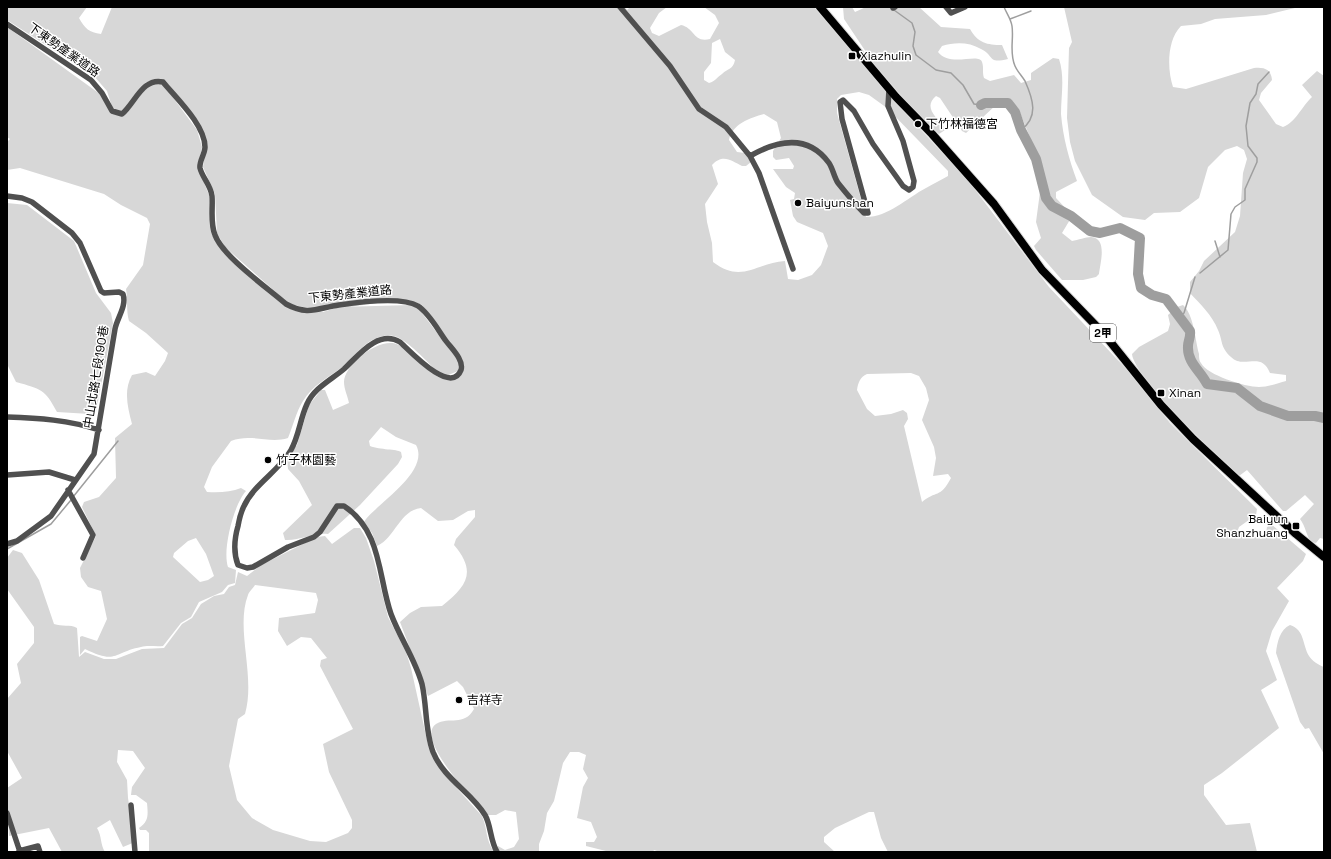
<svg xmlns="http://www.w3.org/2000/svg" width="1331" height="859" viewBox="0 0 1331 859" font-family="'Space Grotesk','Noto Sans TC',sans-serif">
<rect width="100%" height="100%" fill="#fff"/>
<!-- green -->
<path fill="#d7d7d7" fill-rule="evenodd" d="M7,7h80l-8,11c6,11 10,14 22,16l11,-27h513l2,3 3,-3h37l-8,6 -9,15 2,5 7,3 22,-11c14,3 12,18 29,14l9,-16 -4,-8 -11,-8h110l85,99 71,77 79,104 81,86 40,50 87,86 -1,6 -17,12 -1,3 23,9 5,-5 1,-7 4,-3 35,30 -3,7 -26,27 12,13 -17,30 -6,20 11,29 -16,10 18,38 -57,45 -18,12v10l22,30 24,-2 7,29h-369l-7,-14 -7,-26h-5l-34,16 -11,9v5l11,10h-175l-6,-2 -1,2h-43l-24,-6v-4h8l3,-5 -6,-15 -14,-4 6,-31 5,-9 -5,-9 3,-14 -7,-3h-9l-7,11 -9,38 -7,12 -3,18 -5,13v8h-40l-3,-4 2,-2 7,4 9,-3 5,-8 -3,-27 -11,-2 -9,5h-9c-10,-12 -73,-76 -51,-91 13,-8 28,3 38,-15l-11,-22 -6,-6 -29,15 -28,-74 10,-9 11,-6 21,-1c25,-20 35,-34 12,-61l2,-6 19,-22v-7l-7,1 -15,9 -15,1 -17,-13c-21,2 -26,30 -44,38l-5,-13 -8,-11 2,-3c14,-17 64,-48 50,-74l-20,-8 -15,-10 -12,14 1,5c10,4 27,3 31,6l1,5 -4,7 -38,41 -32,29c-14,-2 -28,7 -43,6l-2,-7 29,-28 -13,-24 -11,-12 -1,-9 10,-15 12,-40 12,-15h4l8,20 16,-7c-1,-6 -5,-14 -5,-21 0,-18 37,-47 55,-37 10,5 29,24 39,32l11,3 14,-15 -41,-60 -10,-4 -11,-1c-31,3 -87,16 -114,2l-62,-55 -8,-14 -2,-39 -12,-27 3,-20 -5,-19 -35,-47 -11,-2 -10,4 -15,23 -8,6 -9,-2 -6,-19 -13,-15 -87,-56zM720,39l5,13 10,8c-2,10 -7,8 -13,14 -6,4 -6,7 -13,9l-5,-3v-8l7,-9 1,-20zM859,92l10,3 18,13 61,63v5c-7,4 -15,8 -22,12 -19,10 -38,29 -60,29l-29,-104v-14l4,-4zM764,114l13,8 4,16 -8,13v6l3,3 13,-2 5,8 -1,3h-20l13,18 9,6 -1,6 -4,1 3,16 4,6 26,11 5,13 -7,19 -9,10 -14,5 -10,-1 -3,-18c-30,2 -43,23 -72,1l-1,-19 -5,-21 -2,-18 13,-20 -6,-19c11,-12 20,-4 30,1h4l5,-4 -6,-9 -8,-1 -8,-12c3,-16 21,-22 35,-26zM911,373l8,3 7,12 3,12 -7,20 12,27 2,11 -3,18 15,-2 3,4c-11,21 -15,12 -29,24l-18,-76 4,-7 -1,-6 -4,-3 -12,4 -16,2 -8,-7 -10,-19c1,-7 3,-13 10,-16z
M843,7h9l3,5 11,-5h53l22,20 29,2c8,14 17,16 32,16l6,14c-21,5 -13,-3 -27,-10 -12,-7 -26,-7 -39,-3l-4,6c12,16 41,0 44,10 2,5 0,11 2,16l6,3 24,-6 7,8 10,-3v-7l22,-15 6,1c6,18 2,37 2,55 2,24 8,45 16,67l-21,11v6l14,15 1,5 -9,15 10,8c6,-1 14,-4 19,-4 17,1 9,27 8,37l-3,3 -13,3h-21l-26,-30 -2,-4 7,-8 -5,-16 4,-30 -4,-40 -18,-44 -12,-9 -9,5 -31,29 -4,-2 -22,-33 -4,-2c-13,11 0,21 8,31l1,3 -6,4 -23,-21 -42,-49 -30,-45z
M1064,7h235l-33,8 -51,4 -14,5 -20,2c-14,14 -14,43 -8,61l13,2 68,-21c10,-1 17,1 18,12l-11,13 -2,7 17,24 7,3c13,-5 19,-21 29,-30l-10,-12 15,-14 7,5v463l-4,-1 -4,5 -5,-1c-5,-7 -5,-15 -11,-23l14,-15 -9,-9 -19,16h-3l-36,-41 -8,6c-21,-19 -105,-98 -107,-122l7,-7 29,-16 2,-7 -2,-9 9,-8 6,-2c11,10 12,34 16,49 0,2 0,7 2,9 6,12 44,24 58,24 9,0 19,-4 27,-6v-6l-16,-2c-9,-23 -26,-3 -39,-16 -11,-10 -8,-16 -13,-27 -6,-15 -18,-26 -28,-37v-11l9,-11 5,-10 31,-29 5,-16 3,-43 4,-14 -3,-9 -7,-4 -12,4 -17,17 -9,31 -19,14 -26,1 -9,7 -22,-3 -31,-22 -17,-34 -5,-19 -3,-24 2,-70 3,-6z
M7,27l93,67 11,19 12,3c13,-10 18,-27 33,-34l7,2 34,46 5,17 -4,21 11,27 3,40 73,70 10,6 28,1 16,-5 72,-2 8,4 40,53 -1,9 -12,5 -7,-3c-11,-10 -32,-34 -45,-37 -24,-4 -37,19 -53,32 -14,10 -29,18 -38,33 -7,11 -10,25 -15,37 -19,6 -37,-5 -57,3l-19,26 -8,20 3,5c12,1 24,0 34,-4l5,3c-12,13 -24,59 -18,76l8,3 -1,13 -7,2 -6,7 -23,10 -8,15 -10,6 -18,23c-7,1 -15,-1 -22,1 -27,5 -24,18 -56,2l-5,6v-18l2,-1 15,5 10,-22 -6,-28 -13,-4 -7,-10 -1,-9 16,-32 -14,-29 2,-5 15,-5 17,-19 -1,-40 17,-14c-4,-16 -9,-33 0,-49l14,-3 9,4 10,-15 3,-8 -22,-20 -17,-12c-3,-11 -1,-21 -3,-32l17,-24 7,-41 -3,-6 -26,-13 -17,-11 -84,-26 -13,2v-28l3,-3 -3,-2zM196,538l10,16 8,22 -6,4 -8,2 -27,-25 1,-4 14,-12z
M7,203l20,2 47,36 22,52 15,20 2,10 -17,89 -6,2 -33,-2c-12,-23 -16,-23 -41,-30l-9,-18z
M354,528h6l6,10 8,23 14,56 18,35 5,16 18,81 4,9 20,26 29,32c6,14 3,23 12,36h-345v-19l-3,-3h-6l-1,-2c10,-7 9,-13 8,-25l-11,-8h-5l1,-8 13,-19 -12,-17 -15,-1 -1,12 10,18 1,18 7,44 -12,5 -13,-27 -13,8c5,8 3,16 8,24h-43l-13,-24 -40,8 -2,-48 15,-10 -15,-27v-52l14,-16 -4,-19 17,-21v-16l-27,-38v-31l6,-8 9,3 17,27 15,44c8,3 16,0 23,4l2,29 6,-5 19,7h12l26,-10 22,-1 18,-24 10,-6 9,-14 13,-8 10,-2 5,-7 6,-2 3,-13 9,4 14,-11 56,-28 8,-1 7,8zM255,585l61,8 2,7 -3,13 -36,5 -1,13 9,15 14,-9 10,1 16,20 -6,2 -1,6 33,63 -30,15 6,28 23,48v8l-4,5 -22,9 -16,-1 -37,-11 -21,-12 -15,-18 -8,-34 9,-47 7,-5c11,-38 -10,-85 3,-119 1,-3 5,-7 7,-10z
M1290,625c15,5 12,19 19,31 3,5 10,9 15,11v87l-15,-26 -4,1 -5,-7 -24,-69c1,-10 4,-24 14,-28z"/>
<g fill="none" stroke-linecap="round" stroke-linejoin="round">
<!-- stream -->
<path stroke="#9e9e9e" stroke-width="1.5" d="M1004,7c3,7 7,12 8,19 2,13 -3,27 3,40 2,5 7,10 10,15 8,18 14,36 -4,49
M894,10l18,13 3,9 -2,14 3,9 20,15 15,3 12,12 11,19 7,1
M1010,19l21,-8
M1215,241l5,16
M1200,273l28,-23 3,-36 4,-7 10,-7v-11l12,-27v-4l-9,-12 -2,-20 4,-23 6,-9 2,-10 11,-12
M1179,317l5,-4 11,-36
M73,497l45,-56
M7,549l44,-25 20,-24"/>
<!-- river -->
<path stroke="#9e9e9e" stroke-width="10" d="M981,105l4,-2h23l7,9 6,18 15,29 10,39 6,8 19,10 19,15 10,2 20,-5 20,10 -2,36 3,14 11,7 14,4 24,32c1,6 -2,10 -2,15 -1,17 13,25 19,38l30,4 23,18 28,10h27l9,2"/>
<defs>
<path id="primary" d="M820,7l76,90 36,37 62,70 48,66 62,64 57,71 32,34 103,95 28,23"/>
</defs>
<!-- primary casing -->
<use href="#primary" stroke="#dbdbdb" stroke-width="10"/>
<!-- minor -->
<path stroke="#505050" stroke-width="5.5" d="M620,7l50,59 29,43 27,18 24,29 9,17 34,96
M946,7l5,6 14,-6
M893,8l2,-1
M7,24l84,56 11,13 10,18 10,3c13,-11 21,-37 41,-32 13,16 42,43 42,65 0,7 -6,14 -5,21 2,9 11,18 12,28 1,13 -2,27 3,39 8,22 53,53 71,69 22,12 32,4 53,1 20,-3 62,-9 79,1 11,7 20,24 28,35 6,8 18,19 15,29 -10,26 -52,-20 -61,-28 -22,-13 -42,14 -56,27 -13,11 -30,19 -37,35 -7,15 -8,32 -16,46 -12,21 -37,34 -47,56 -3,6 -5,14 -6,20 -4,14 -5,26 0,39l9,3 6,-1 35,-20 26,-10 6,-5 17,-26h7c38,25 34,71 47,108 9,24 24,45 31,70 5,22 3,47 11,68 11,27 38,40 52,63 6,10 5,25 12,37
M750,156c28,-16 58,-22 79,7 4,6 5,14 9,20 8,10 17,21 26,30h4l-26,-94 -2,-17 3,-2 11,11 19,33 30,42 6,4 4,-3 1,-6 -11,-40 -15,-35 1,-16
M7,196l15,2 10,4 40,31 8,10 21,48 3,2 15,-1 4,2c4,12 -6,24 -8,35l-21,125 -43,62 -34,25 -10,3
M7,417c31,1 62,3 92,13
M7,475l42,-3 26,8
M68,490l25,45 -10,23
M131,805l4,47
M7,813l13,39
M19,851l19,-5 2,6"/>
<!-- primary -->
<use href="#primary" stroke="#000" stroke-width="8"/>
</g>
<!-- markers -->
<g fill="#000" stroke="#fff" stroke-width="1.5">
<rect x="848" y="52" width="8" height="8" rx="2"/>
<circle cx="918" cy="124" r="4"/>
<circle cx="798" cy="203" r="4"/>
<rect x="1157" y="389" width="8" height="8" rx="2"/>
<circle cx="268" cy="460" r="4"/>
<rect x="1292" y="522" width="8" height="8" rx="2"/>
<circle cx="459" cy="700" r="4"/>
</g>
<g text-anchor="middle" stroke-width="3" stroke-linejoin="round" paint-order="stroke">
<!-- shield labels -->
<rect fill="#fff" stroke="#4c4c4c" stroke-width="1" x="1090" y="324" width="26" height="18" rx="3"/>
<g font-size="11" font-weight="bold" fill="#000">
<text x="1103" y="337">2甲</text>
</g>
<!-- street labels -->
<g font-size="12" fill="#000" stroke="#fff">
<text transform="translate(64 50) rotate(35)" y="4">下東勢產業道路</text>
<text transform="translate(350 294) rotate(-6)" y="4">下東勢產業道路</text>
<text transform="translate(96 377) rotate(-81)" y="4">中山北路七段190巷</text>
</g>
<!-- poi labels -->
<g font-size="12" fill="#000" stroke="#fff" text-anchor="start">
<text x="860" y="60">Xiazhulin</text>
<text x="926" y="128">下竹林福德宮</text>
<text x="806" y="207">Baiyunshan</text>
<text x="1169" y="397">Xinan</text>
<text x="276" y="464">竹子林園藝</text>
<text x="1288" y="523" text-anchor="end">Baiyun<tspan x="1288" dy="14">Shanzhuang</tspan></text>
<text x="467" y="704">吉祥寺</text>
</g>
</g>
<!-- border -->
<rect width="1331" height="859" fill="none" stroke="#000000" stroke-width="16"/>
</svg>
